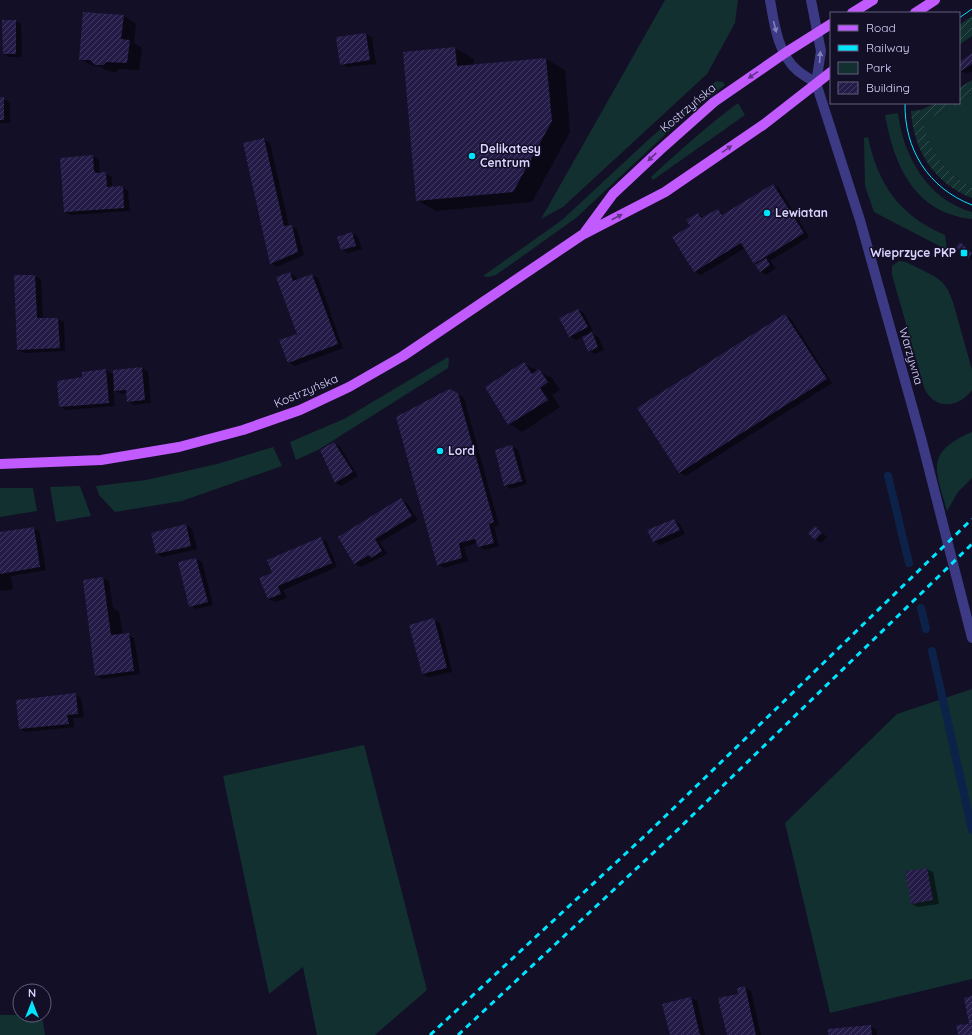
<svg xmlns="http://www.w3.org/2000/svg" width="972" height="1035" viewBox="0 0 972 1035" font-family="Quicksand,sans-serif">
<defs>
<pattern id="garden-furrows" width="10" height="10" patternUnits="userSpaceOnUse"><rect width="10" height="10" fill="#12302f"/><path d="M-1 1l2-2M0 10L10 0M9 11l2-2" fill="none" stroke="#344d4e"/></pattern>
<pattern id="building-hatch" width="6" height="6" patternUnits="userSpaceOnUse"><rect width="6" height="6" fill="#241b47"/><path d="M-1 1l2-2M0 6l6-6M5 7l2-2" fill="none" stroke="#433b63"/></pattern>
</defs>
<rect width="100%" height="100%" fill="#130f26"/>
<!-- green -->
<path fill="#12302f" d="M665,0h73l-3,23 -28,51 -144,133 -22,12z
M716,81l7,1 2,3 -40,31 -109,102 -80,57 -8,2 -5,-1 79,-56 86,-80z
M972,94v93c-27,-14 -43,-37 -50,-66l21,-9z
M738,103l7,12 -92,65 -2,-3c28,-26 56,-51 87,-74z
M898,113c5,43 30,87 74,99v7c-58,-6 -78,-54 -87,-104z
M868,137c10,48 32,79 77,98l2,15 -73,-38 -9,-26 -1,-48z
M899,261l7,1 28,14 8,6 6,8 5,12 19,68v20c-13,17 -35,21 -47,0l-33,-115v-9z
M448,357l1,3 -1,8 -130,82 -22,10 -6,-18 54,-23z
M972,432v46l-14,14 -11,19c-12,-42 -22,-59 25,-79z
M273,447l9,19 -100,35 -67,11 -16,-17 -3,-9 50,-6 71,-16z
M80,486l11,30 -35,6 -6,-35z
M0,488h33l4,23 -37,6z
M972,689v290l-142,34 -45,-190 112,-109z
M364,745l63,245 -52,45h-58l-14,-68 -34,27 -46,-218z
M0,1015h42l3,20h-45z"/>
<!-- garden -->
<path fill="url(#garden-furrows)" d="M972,16v20l-13,9v-20z
M972,80v14l-13,9v-15z
M936,103h23l-16,9 -20,9c6,29 22,52 49,66v11c-37,-14 -59,-48 -61,-87l10,-1z"/>
<!-- shadow -->
<path fill="#0007" d="M84,13l40,3 12,8 -2,19 8,5 -3,22 -20,-1 -3,3 -8,-1 -7,-4 -8,-1 -13,-7z
M15,21l6,3 1,33h-12l-6,-3z
M366,34l6,3 4,27 -29,3 -6,-3z
M455,48l19,11v7l72,-7 19,11 5,62 -38,70 -96,9 -19,-11z
M972,54v17l-5,3 -6,-3 -2,-8z
M0,98l10,4v21h-10z
M263,139l7,4 19,83h2l6,3 7,26 -27,12 -6,-4z
M92,156l7,4 1,14 5,-1 7,4v11l10,-1 6,4 2,20 -59,4 -6,-3z
M773,185l6,3 30,49 -39,24 6,7 -10,7 -6,-4 -15,-23 -44,27 -6,-3 -22,-35 18,-11 7,-12 6,4 14,-8 7,5z
M352,233l6,4 4,12 -14,4 -6,-4z
M960,244l12,8v8l-15,-13z
M290,273l6,4 1,3 15,-5 6,3 25,70 -48,18 -7,-4 10,-28z
M35,276l6,3 2,40h15l6,3 1,29 -41,2 -6,-3z
M578,310l6,3 9,18 -3,1 8,5 6,13 -9,4 -6,-3 -6,-15 -7,4 -6,-4z
M785,315l6,4 41,64 -146,93 -6,-3 -41,-64z
M524,364l28,14 8,12 -8,5 8,12 -38,25 -13,-8 -23,-36z
M142,368l6,4 3,31 -17,2 -6,-4 -1,-8 -6,1 -8,-5 2,17 -49,4 -6,-3 24,-29 -1,-6 23,-2 8,5v-4z
M458,394l6,4 35,127 -5,2 5,19 -14,4 -7,-4 -1,-3 -13,4 4,14 -24,7 -6,-4z
M334,443l6,4 18,29 -17,10 -6,-4z
M512,446l6,4 9,34 -16,5 -6,-4z
M401,500l6,3 11,17 -38,22 7,12 -26,13 -6,-3 -16,-27z
M674,520l6,4 5,10 -25,11 -6,-4z
M186,525l6,4 5,20 -34,8 -6,-3z
M815,527l12,10 -6,6 -6,-4z
M33,528l6,3 7,39 -35,6 2,13 -10,2 -3,-1v-57z
M321,538l6,4 10,25 -54,23 4,8 -12,4 -6,-3 -8,-21 13,-5z
M196,559l6,3 11,43 -17,4 -6,-3z
M103,578l6,3 4,27 6,4 4,23h5l6,3 6,36 -38,5 -6,-3z
M434,620l6,3 12,49 -23,5 -7,-3z
M75,694l6,4 3,19 -11,1 1,9 -48,5 -6,-3z
M927,869l6,3 6,32 -21,3 -6,-3 -6,-32z
M745,987l6,4 10,44h-33l11,-41z
M691,998l6,3 8,34h-34z
M870,1026l6,3 1,6h-48z"/>
<g fill="none" stroke-linecap="round" stroke-linejoin="round">
<!-- stream -->
<path stroke="#0c2248" stroke-width="8" d="M888,476l21,87
M921,608l5,21
M932,651l40,179"/>
</g>
<!-- building -->
<path fill="url(#building-hatch)" d="M83,12l41,3 -3,24 9,1 -3,23 -21,-1 -3,3h-8l-5,-5h-11z
M2,20h14v34h-13z
M366,33l4,27 -30,5 -4,-28z
M455,47l2,19 89,-8 6,63 -39,71 -97,9 -13,-149z
M972,53v11l-11,7 -2,-9z
M0,97h4v23h-4z
M264,138l20,88 8,-1 6,27 -28,12 -27,-121z
M93,155l1,16 2,2 10,-1 1,15 16,-1 1,22 -60,4 -4,-54z
M773,184l31,49 -50,31 -13,-21 -47,29 -22,-35 18,-11 -4,-6 12,-7 3,5 17,-9 4,6z
M352,232l4,14 -15,4 -4,-13z
M960,242l12,11 -3,6 -13,-12z
M766,258l4,7 -10,7 -5,-7z
M290,272l3,9 19,-7 26,70 -50,19 -9,-23 18,-6 -21,-57z
M14,275h21l2,43h21l2,30 -43,2z
M578,309l10,18 -19,10 -10,-19z
M785,314l42,65 -148,94 -42,-65z
M592,332l6,15 -10,5 -6,-15z
M524,362l8,12 7,-5 9,13 -8,6 8,12 -40,25 -23,-38z
M142,367l3,33 -18,2 -1,-12 -12,1 -1,-21z
M106,369l3,34 -50,4 -2,-26 25,-4v-5z
M449,389l9,4 36,129 -5,2 5,19 -16,4 -3,-8 -16,4 3,15 -25,7 -41,-148z
M334,442l19,30 -18,11 -15,-33z
M512,445l10,36 -18,5 -9,-36z
M401,498l11,18 -37,23 7,12 -11,7 -2,-3 -15,9 -16,-27z
M674,519l6,11 -27,12 -6,-12z
M186,524l5,22 -35,8 -5,-21z
M815,526l7,7 -7,7 -7,-7z
M34,527l6,40 -40,7v-42z
M321,537l11,26 -54,23 3,8 -13,5 -9,-21 13,-5 -5,-13z
M196,558l12,44 -19,5 -11,-45z
M103,577l8,58 18,-2 5,38 -39,5 -12,-96z
M434,618l13,50 -25,6 -13,-49z
M76,693l2,21 -11,1 2,9 -50,5 -3,-29z
M927,868l6,32 -22,4 -6,-33z
M745,986l11,49h-29l-9,-37 20,-4 -1,-6z
M972,996v39h-14l-2,-10 13,-1 -5,-26z
M691,997l9,38h-30l-8,-31z
M871,1025l1,10h-44v-6z"/>
<g fill="none" stroke-linecap="round" stroke-linejoin="round">
<!-- minor -->
<path stroke="#3d3a85" stroke-width="10" d="M770,0c4,23 8,55 28,71 5,4 12,8 18,12
M811,0l10,51 -5,32 44,137 61,218 51,200"/>
<!-- major -->
<path stroke="#c25bff" stroke-width="10" d="M852,13l21,-13
M915,13l20,-13
M585,232l28,-38 47,-44 54,-48 71,-49 46,-29
M0,464l101,-4 78,-13 64,-17 57,-20 49,-23 54,-31 179,-121 83,-43 98,-67 68,-53"/>
<!-- tram -->
<path stroke="#00e5ff" stroke-width="1" d="M959,18l13,-9
M905,103c-1,46 23,85 67,102"/>
<!-- rail -->
<path stroke="#00e5ff" stroke-width="3" stroke-dasharray="6 5" stroke-linecap="butt" d="M430,1035l220,-204 322,-312
M458,1035l207,-193 307,-298"/>
</g>
<!-- one-way arrows -->
<defs><path id="oneway-solid" d="M-6-.8H1V-3.2L6.5 0L1 3.2V.8H-6Z"/></defs>
<g fill="#837fbc">
<use href="#oneway-solid" transform="translate(775 27) rotate(76)"/>
<use href="#oneway-solid" transform="translate(820 57) rotate(-85)"/>
</g>
<g fill="#623188">
<use href="#oneway-solid" transform="translate(753 75) rotate(146)"/>
<use href="#oneway-solid" transform="translate(727 149) rotate(-35)"/>
<use href="#oneway-solid" transform="translate(652 157) rotate(136)"/>
<use href="#oneway-solid" transform="translate(617 217) rotate(-27)"/>
</g>
<!-- markers -->
<g fill="#00e5ff" stroke="#130f26" stroke-width="1.5">
<circle cx="472" cy="156" r="4"/>
<circle cx="767" cy="213" r="4"/>
<rect x="960" y="249" width="8" height="8" rx="2"/>
<circle cx="440" cy="451" r="4"/>
</g>
<g text-anchor="middle" stroke-width="3" stroke-linejoin="round" paint-order="stroke">
<!-- street labels -->
<g font-size="12" fill="#d9d4ff" stroke="#130f26">
<text transform="translate(688 108) rotate(-40)" y="4">Kostrzyńska</text>
<text transform="translate(911 356) rotate(74)" y="4">Warzywna</text>
<text transform="translate(306 391) rotate(-23)" y="4">Kostrzyńska</text>
</g>
<!-- poi labels -->
<g font-size="12" font-weight="bold" fill="#d9d4ff" stroke="#130f26" text-anchor="start">
<text x="480" y="153">Delikatesy<tspan x="480" dy="14">Centrum</tspan></text>
<text x="775" y="217">Lewiatan</text>
<text x="956" y="257" text-anchor="end">Wieprzyce PKP</text>
<text x="448" y="455">Lord</text>
</g>
</g>
<!-- legend -->
<rect x="830" y="12" width="130" height="92" fill="#130f26" stroke="#625e7d"/>
<rect x="838" y="25" width="20" height="6" fill="#c25bff" stroke="#625e7d"/>
<text x="866" y="32" font-size="12" fill="#d9d4ff">Road</text>
<rect x="838" y="45" width="20" height="6" fill="#00e5ff" stroke="#625e7d"/>
<text x="866" y="52" font-size="12" fill="#d9d4ff">Railway</text>
<rect x="838" y="62" width="20" height="12" fill="#12302f" stroke="#625e7d"/>
<text x="866" y="72" font-size="12" fill="#d9d4ff">Park</text>
<rect x="838" y="82" width="20" height="12" fill="url(#building-hatch)" stroke="#625e7d"/>
<text x="866" y="92" font-size="12" fill="#d9d4ff">Building</text>
<!-- north arrow -->
<g transform="translate(32 1003)"><circle r="19" fill="#130f26" stroke="#625e7d"/>
<path d="M0-3L7 15L0 10L-7 15Z" fill="#00e5ff"/>
<text y="-6" font-size="11" font-weight="bold" text-anchor="middle" fill="#d9d4ff">N</text>
</g>
</svg>
